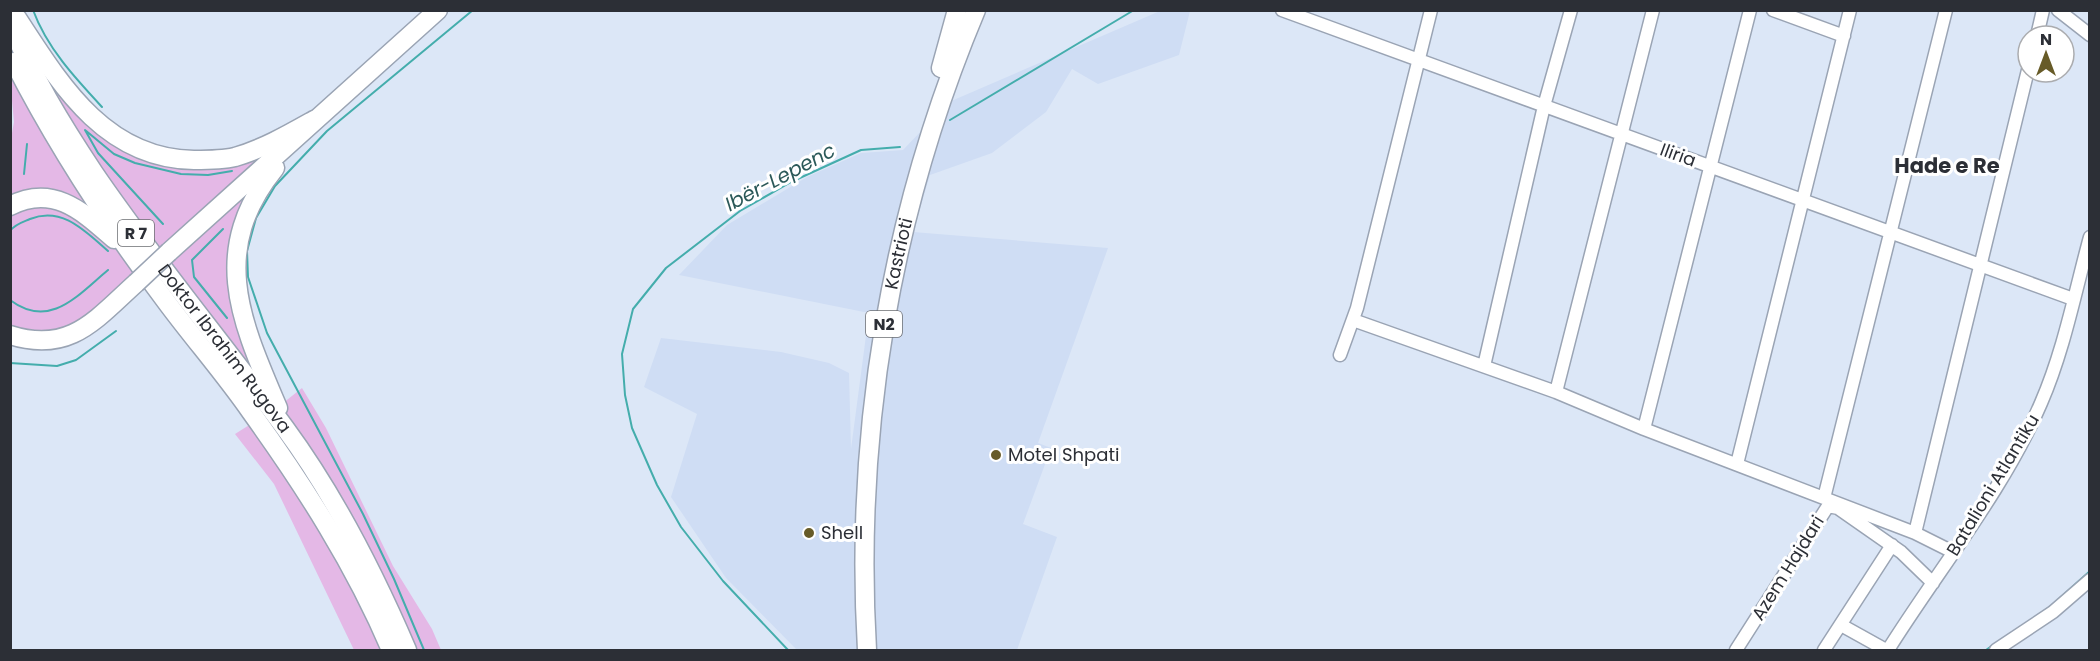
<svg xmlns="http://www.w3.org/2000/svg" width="2100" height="661" viewBox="0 0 2100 661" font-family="Poppins,sans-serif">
<rect width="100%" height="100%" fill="#dce7f7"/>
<!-- built -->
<path fill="#cfddf4" d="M1160,11h30l-11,44 -81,29 -26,-15 -26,43 -54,41 -62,22 -17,57 195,16 -70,195 13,5 -28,76 34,13 -40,113h-220l-71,-72 -55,-81 26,-83 -53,-27 17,-49 120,14 48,11 20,10 2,76 18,-136 -190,-38 48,-50 80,-48 54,-24 42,-3 46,-48z"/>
<!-- green -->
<path fill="#e4b8e6" d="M16,22l59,83 91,55 106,-12 -111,102 -40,-52 -54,-79z
M14,77l78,130 -3,5 -78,-11 -1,-57 4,-22 -4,-43z
M265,172l-34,92 39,132 -100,-134z
M59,205l47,33 28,33c-17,17 -50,53 -73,60 -12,4 -39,0 -50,-5v-113l6,-4z
M302,388l24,40 67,138 39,63 9,21h-87l-80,-166 -39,-50 43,-27z"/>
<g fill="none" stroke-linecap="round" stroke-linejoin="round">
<!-- stream -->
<path stroke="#44adac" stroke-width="2" d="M33,10c14,38 42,68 69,97
M950,120l184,-110
M24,174l3,-30
M163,224l-65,-71 -13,-23 29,24 21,9 46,11 27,1 24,-4
M223,229l-31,31 2,17 33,41
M10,231c5,-7 13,-9 20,-12 32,-13 55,12 78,32
M10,300c40,30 68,-5 98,-30
M10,363l47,3 19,-6 40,-29
M2038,615l13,-9 39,-35
M424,650l-30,-71 -31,-65 -96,-181 -19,-56 -1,-26 9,-33 19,-32 52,-55 146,-121
M788,650l-65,-69 -42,-54 -24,-42 -25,-57 -7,-33 -3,-41 11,-45 33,-41 74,-57 51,-29 70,-32 39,-3
M1986,650l7,-5"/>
<defs>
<path id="minor" d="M1282,10l791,289
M1773,10l71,26
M2058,10l32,25
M2037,36l6,-26
M1353,320l203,72 88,37 271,104 38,19
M1340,355l17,-47 74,-298
M1484,366l60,-260 27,-96
M1556,392l97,-382
M1644,429l106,-419
M1737,464l113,-454
M1824,498l122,-488
M1915,533l113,-463
M1841,625l45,25
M1736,650l92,-144 10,2 63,44 32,31
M1824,650l68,-105
M1888,650c50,-80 116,-160 153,-247 23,-53 34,-111 49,-166
M1996,650l57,-38 37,-32"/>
<g id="highway">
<path d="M17,18c43,66 88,141 177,142 14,0 28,0 41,-3 28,-8 54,-23 79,-37"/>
<path id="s1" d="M10,22c22,54 52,103 84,151 60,88 128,169 191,255 50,68 89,145 122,222"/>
<path d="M14,62c42,82 96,165 151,238 28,38 59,73 86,112 54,75 104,153 140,238"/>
<path d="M941,68l16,-58"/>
<path d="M275,168c-67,83 -34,153 3,240"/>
<path d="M10,206c44,-23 74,7 104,33"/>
<path d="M169,252l269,-242"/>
<path d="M10,335c60,19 85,-15 126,-52"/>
<path id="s2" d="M867,650c-13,-218 24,-438 109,-640"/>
</g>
</defs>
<!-- minor casing -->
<use href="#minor" stroke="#9aa4b4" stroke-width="15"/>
<!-- highway casing -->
<use href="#highway" stroke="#9aa4b4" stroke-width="21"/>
<!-- minor -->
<use href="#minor" stroke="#fff" stroke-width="12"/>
<!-- highway -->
<use href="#highway" stroke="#fff" stroke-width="18"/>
<defs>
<path id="highway-bridge" d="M136,283l33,-31"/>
</defs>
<!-- highway-bridge casing -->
<use href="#highway-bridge" stroke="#9aa4b4" stroke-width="21" stroke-linecap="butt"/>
<!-- highway-bridge -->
<use href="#highway-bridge" stroke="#fff" stroke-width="18"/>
</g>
<!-- markers -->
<g fill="#675b28" stroke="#fff" stroke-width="2">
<circle cx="996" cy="455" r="6"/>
<circle cx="809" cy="533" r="6"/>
</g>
<g text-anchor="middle" stroke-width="6" stroke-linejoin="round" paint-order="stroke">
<!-- shield labels -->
<g fill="#fff" stroke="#6b6d72" stroke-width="1.5">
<rect x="118" y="220" width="36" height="26" rx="4.5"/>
<rect x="866" y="311" width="36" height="26" rx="4.5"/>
</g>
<g font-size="16" font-weight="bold" fill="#2c2f36">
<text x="136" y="239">R 7</text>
<text x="884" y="330">N2</text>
</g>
<!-- street labels -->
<g font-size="18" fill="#2c2f36" stroke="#fff">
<text transform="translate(1678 155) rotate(20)" y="6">Iliria</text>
<text dy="6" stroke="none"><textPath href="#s2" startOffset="399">Kastrioti</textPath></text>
<text dy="6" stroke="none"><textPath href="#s1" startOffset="392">Doktor Ibrahim Rugova</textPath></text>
<text transform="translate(1993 485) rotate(-59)" y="6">Batalioni Atlantiku</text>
<text transform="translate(1788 568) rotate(-58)" y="6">Azem Hajdari</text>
</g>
<!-- poi labels -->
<g font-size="18" fill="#2c2f36" stroke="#fff" text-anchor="start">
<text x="1008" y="461">Motel Shpati</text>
<text x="821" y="539">Shell</text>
</g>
<!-- water labels -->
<g font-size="20" font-style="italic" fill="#2b5959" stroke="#fff">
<text transform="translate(780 177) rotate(-28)" y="7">Ibër-Lepenc</text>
</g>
<!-- quarter labels -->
<g font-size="21" font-weight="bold" fill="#2c2f36" stroke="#fff">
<text x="1947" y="173">Hade e Re</text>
</g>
</g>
<!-- border -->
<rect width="2100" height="661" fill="none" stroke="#2c2f36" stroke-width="24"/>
<!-- north arrow -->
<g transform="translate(2046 54)"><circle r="28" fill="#ffffff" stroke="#abacaf" stroke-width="1.5"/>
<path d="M0-4.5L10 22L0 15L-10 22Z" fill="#675b28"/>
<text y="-9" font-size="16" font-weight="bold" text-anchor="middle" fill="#2c2f36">N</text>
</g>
</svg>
